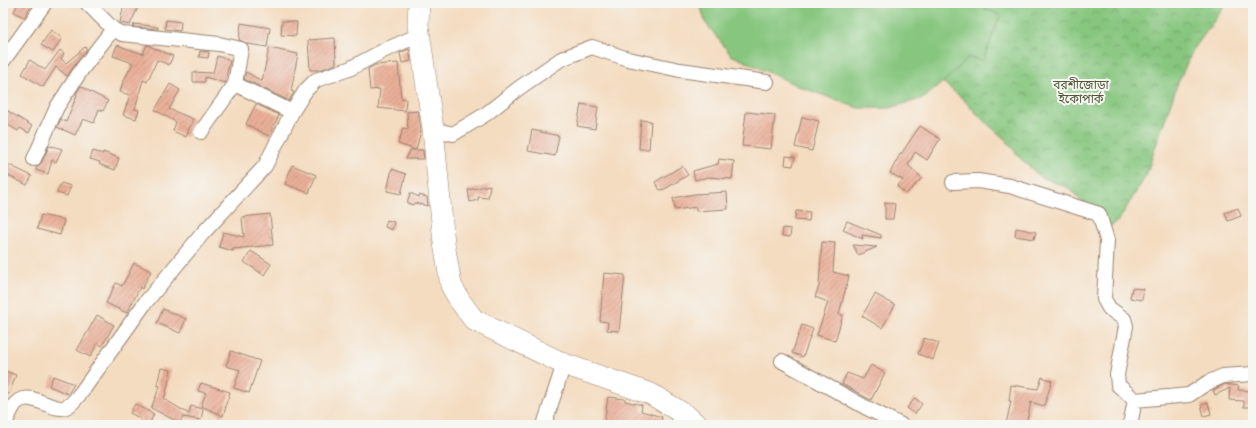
<svg xmlns="http://www.w3.org/2000/svg" width="1256" height="428" viewBox="0 0 1256 428" font-family="'Gochi Hand','Noto Sans Bengali',sans-serif">
<defs>
<pattern id="park-crowns" width="20" height="18" patternUnits="userSpaceOnUse"><rect width="20" height="18" fill="#86c67e"/><path d="M2 6a3 3 0 1 1 6 0M12 15a3 3 0 1 1 6 0" fill="none" stroke="#6fa167"/></pattern>
<pattern id="building-hatch" width="6" height="6" patternUnits="userSpaceOnUse"><rect width="6" height="6" fill="#ebb09a"/><path d="M-1 1l2-2M0 6l6-6M5 7l2-2" fill="none" stroke="#c08f7d"/></pattern>
</defs>
<rect width="100%" height="100%" fill="#f6f6f2"/>
<filter id="ink" filterUnits="userSpaceOnUse"><feTurbulence type="fractalNoise" baseFrequency=".025" numOctaves="2"/><feDisplacementMap in="SourceGraphic" scale="8" xChannelSelector="R" yChannelSelector="G"/><feConvolveMatrix kernelMatrix="1 2 1 2 8 2 1 2 1" color-interpolation-filters="sRGB"/></filter>
<filter id="wash" filterUnits="userSpaceOnUse"><feTurbulence type="fractalNoise" baseFrequency=".012" numOctaves="4" result="noise"/><feDisplacementMap in="SourceGraphic" scale="16" xChannelSelector="R" yChannelSelector="G"/><feGaussianBlur stdDeviation="0.9" result="paint"/><feColorMatrix in="noise" values="0 0 0 0 0 0 0 0 0 0 0 0 0 0 0 0 0 1.4 0 .05"/><feComposite in="paint" operator="in"/></filter>
<g filter="url(#wash)">
<rect width="100%" height="100%" fill="#f4dcc0"/>
<!-- park -->
<path fill="url(#park-crowns)" stroke="#60784e" d="M776,3h451l-34,47 -16,35 -23,66 -8,25 -28,45 -12,8 -37,-41 -28,-11 -20,-18 -16,-20 -21,-18 -22,-23 -22,-18z"/>
<!-- pitch -->
<path fill="#86c67e" stroke="#60784e" d="M700,3h285v6l15,6 -17,46 -15,-4 -19,20 -25,21 -34,10h-32l-60,-22 -67,-31 -26,-33z"/>
<g id="blocks">
<!-- building -->
<path fill="url(#building-hatch)" d="M18,3h15l-9,14 -10,-5z
M124,3h16l-10,22 -10,-2z
M166,20l15,2 -1,9 -15,-2z
M282,21l15,1 -1,14 -15,-1z
M241,23l29,5 -3,19 -19,-3 -9,-4z
M134,24l24,3v2l-25,-2z
M51,30l11,8 -9,14 -12,-7z
M335,38l1,26 -16,6h-10l-2,-30z
M117,45l26,9 4,-9 26,11 -4,9 -12,-5 -10,22 -4,-2 -8,29 4,1 -3,9 -13,-4 7,-20 -10,-3 3,-10 10,-19 -20,-7z
M85,47l2,2 -20,27 -11,-9 -13,20 -21,-13 8,-14 15,10 15,-20 4,3 -3,6 5,4z
M269,48l29,6 -7,37 3,1 -5,9 -45,-22 2,-7 16,9z
M409,49l2,12 -9,2 -2,-10z
M200,51l9,1 -1,6 -9,-1z
M217,56l13,4 -5,23 -20,-6v5h-12v-10l20,1z
M398,63l3,35 5,1 -1,12 -27,-3 2,-19 -10,1 -2,-21 7,-4z
M170,84l10,6 -11,19 24,10 -7,18 -13,-6 3,-9 -21,-12z
M81,86l8,5 19,10 -5,10 -4,-2 -5,14 -11,-4 -8,16 -18,-8 4,-8 5,3 11,-27 -1,-1z
M256,104l23,11 -10,21 -23,-12z
M581,104l17,3 -3,22 -18,-3z
M3,108l29,18 -3,7 -9,-5 -2,3 -15,-9z
M418,111l3,20 -5,19 -18,-6 5,-16 5,1 -1,-17z
M746,112l29,3 -4,34 -29,-3z
M802,117l17,4 -7,30 -17,-4z
M641,120l10,1 -2,28h-10z
M920,126l20,13 -13,21 -12,-8 -7,13 14,13 -16,16 -9,-8 6,-6 -13,-7 10,-19h1z
M532,130l27,6 -4,20 -27,-5z
M49,146l7,1 6,2 -6,13 -4,-2 -4,14 -12,-4 1,-3 5,-5z
M410,150h13l1,9h-18z
M93,151l10,3v-2l16,6 -4,12 -16,-6 1,-2 -10,-3z
M786,156l9,1 -2,9 -8,-1z
M719,159l15,2 -2,18 -24,-2 -13,3 -2,-9 25,-7z
M7,164l25,12 -5,9 -24,-12z
M292,165l24,10 -7,18 -24,-9z
M682,166l6,9 -23,14 -5,1 -5,-8z
M392,169l14,5 -5,20 -14,-3z
M61,183l10,3 -4,10 -10,-3z
M490,185l-2,13 -10,-1v3l-8,2 -2,-12z
M727,192l1,17 -32,2v-4l-21,3 -2,-12 22,-4z
M410,193l9,4v-2l8,2 1,9 -14,-3 -1,2 -6,-2z
M885,202l10,2 -2,15h-8z
M1238,208l3,8 -13,5 -3,-8z
M796,211l14,1 -1,9 -14,-1z
M270,214l3,31 -40,4v2l-14,-4 4,-15 21,5 -2,-20z
M41,215l23,5 -4,15 -23,-6z
M387,220l7,2 -2,8 -7,-3z
M847,221l34,14v3l-19,-3 1,4 -20,-9z
M783,228l8,1 -1,8 -8,-1z
M1016,228l20,4 -2,7 -19,-3z
M822,242l13,1 -2,29 16,4 -10,38 4,1 -8,26 -18,-6 11,-33 -13,-5 4,-11z
M853,245l24,2 -19,8z
M251,251l20,13 -7,11 -20,-13z
M134,263l17,8 -9,18 -2,-2 -13,26 -21,-10 10,-20 6,3z
M604,273l21,2 -6,56 -12,-1 1,-8 -8,-1z
M1132,288l12,1 -2,11 -12,-2z
M875,294l20,11 -13,23 -20,-12z
M163,309l23,10 -6,14 -23,-10z
M97,315l17,10 -12,21 -4,-3 -8,14 -13,-7z
M802,325l11,4 -10,28 -11,-4z
M924,338l15,5 -6,17 -15,-6z
M231,351l29,10 -11,32 -15,-5 6,-18 -14,-4z
M871,365l14,8 -14,27 -29,-16 5,-11 16,6z
M161,368l10,2 -5,23 -2,6 25,15 2,-8 12,3 -2,11 -18,-3 -3,6 -29,-15 9,-22 -3,-1z
M3,370l13,5 -7,19 -6,-2z
M53,376l21,8 -6,10 -19,-8z
M1042,377l10,4 -8,25 -13,-4 -5,23 -20,-1 5,-23h-2l2,-16 27,4z
M201,383l29,9 -5,15h1l-3,9 -22,-10 5,-13 -8,-2z
M1225,384l14,2 -1,4 15,1v16h-9v-6l-15,-1 1,-12 -15,7 -2,-5z
M608,397l17,2v2l17,4 -1,6 21,6 -2,8h-56z
M915,398l7,6 -7,10 -8,-6z
M1208,403l3,11 -7,2 -3,-11z
M135,404l19,10 -5,11h-11l3,-6 -11,-6z"/>
</g>
</g>
<g filter="url(#ink)">
<use href="#blocks" fill-opacity="0" stroke="#98836f" stroke-width="1"/>
<g fill="none" stroke-linecap="round" stroke-linejoin="round">
<defs>
<path id="minor" d="M87,3l26,26 9,5 97,10 22,5 -6,35 -34,48
M3,61l42,-58
M235,84l57,28
M433,129l20,5 33,-20 33,-26 42,-29 31,-12 36,12 52,11 87,12
M34,159l23,-52 25,-38 31,-40
M953,182l25,-1 32,5 89,28 8,26 -3,59 5,9 15,11 2,7 -9,49 1,10 17,15
M782,361l83,46 36,18
M4,425c4,-6 7,-17 12,-22 15,-14 36,10 50,4 6,-2 10,-9 14,-13l65,-91 58,-70 62,-67 27,-54 14,-22 10,-10 33,-11 34,-18 36,-16
M544,425l20,-61
M1130,425l5,-25 54,-5 18,-12 16,-7 30,-2"/>
<path id="highway" d="M419,3l-1,22 15,104 11,114 7,42 9,16 14,19 90,44 87,30 36,22 10,9"/>
</defs>
<!-- minor casing -->
<use href="#minor" stroke="#98836f" stroke-width="16"/>
<!-- highway casing -->
<use href="#highway" stroke="#98836f" stroke-width="22"/>
<!-- minor -->
<use href="#minor" stroke="#fff" stroke-width="14"/>
<!-- highway -->
<use href="#highway" stroke="#fff" stroke-width="21"/>
</g>
</g>
<g text-anchor="middle" stroke-width="4" stroke-linejoin="round" paint-order="stroke">
<!-- park labels -->
<g font-size="12" fill="#52593b" stroke="#f6f6f2">
<text x="1081" y="89">বরশীজোড়া<tspan x="1081" dy="14">ইকোপার্ক</tspan></text>
</g>
</g>
<!-- margin -->
<rect width="1256" height="428" fill="none" stroke="#f6f6f2" stroke-width="16"/>
</svg>
